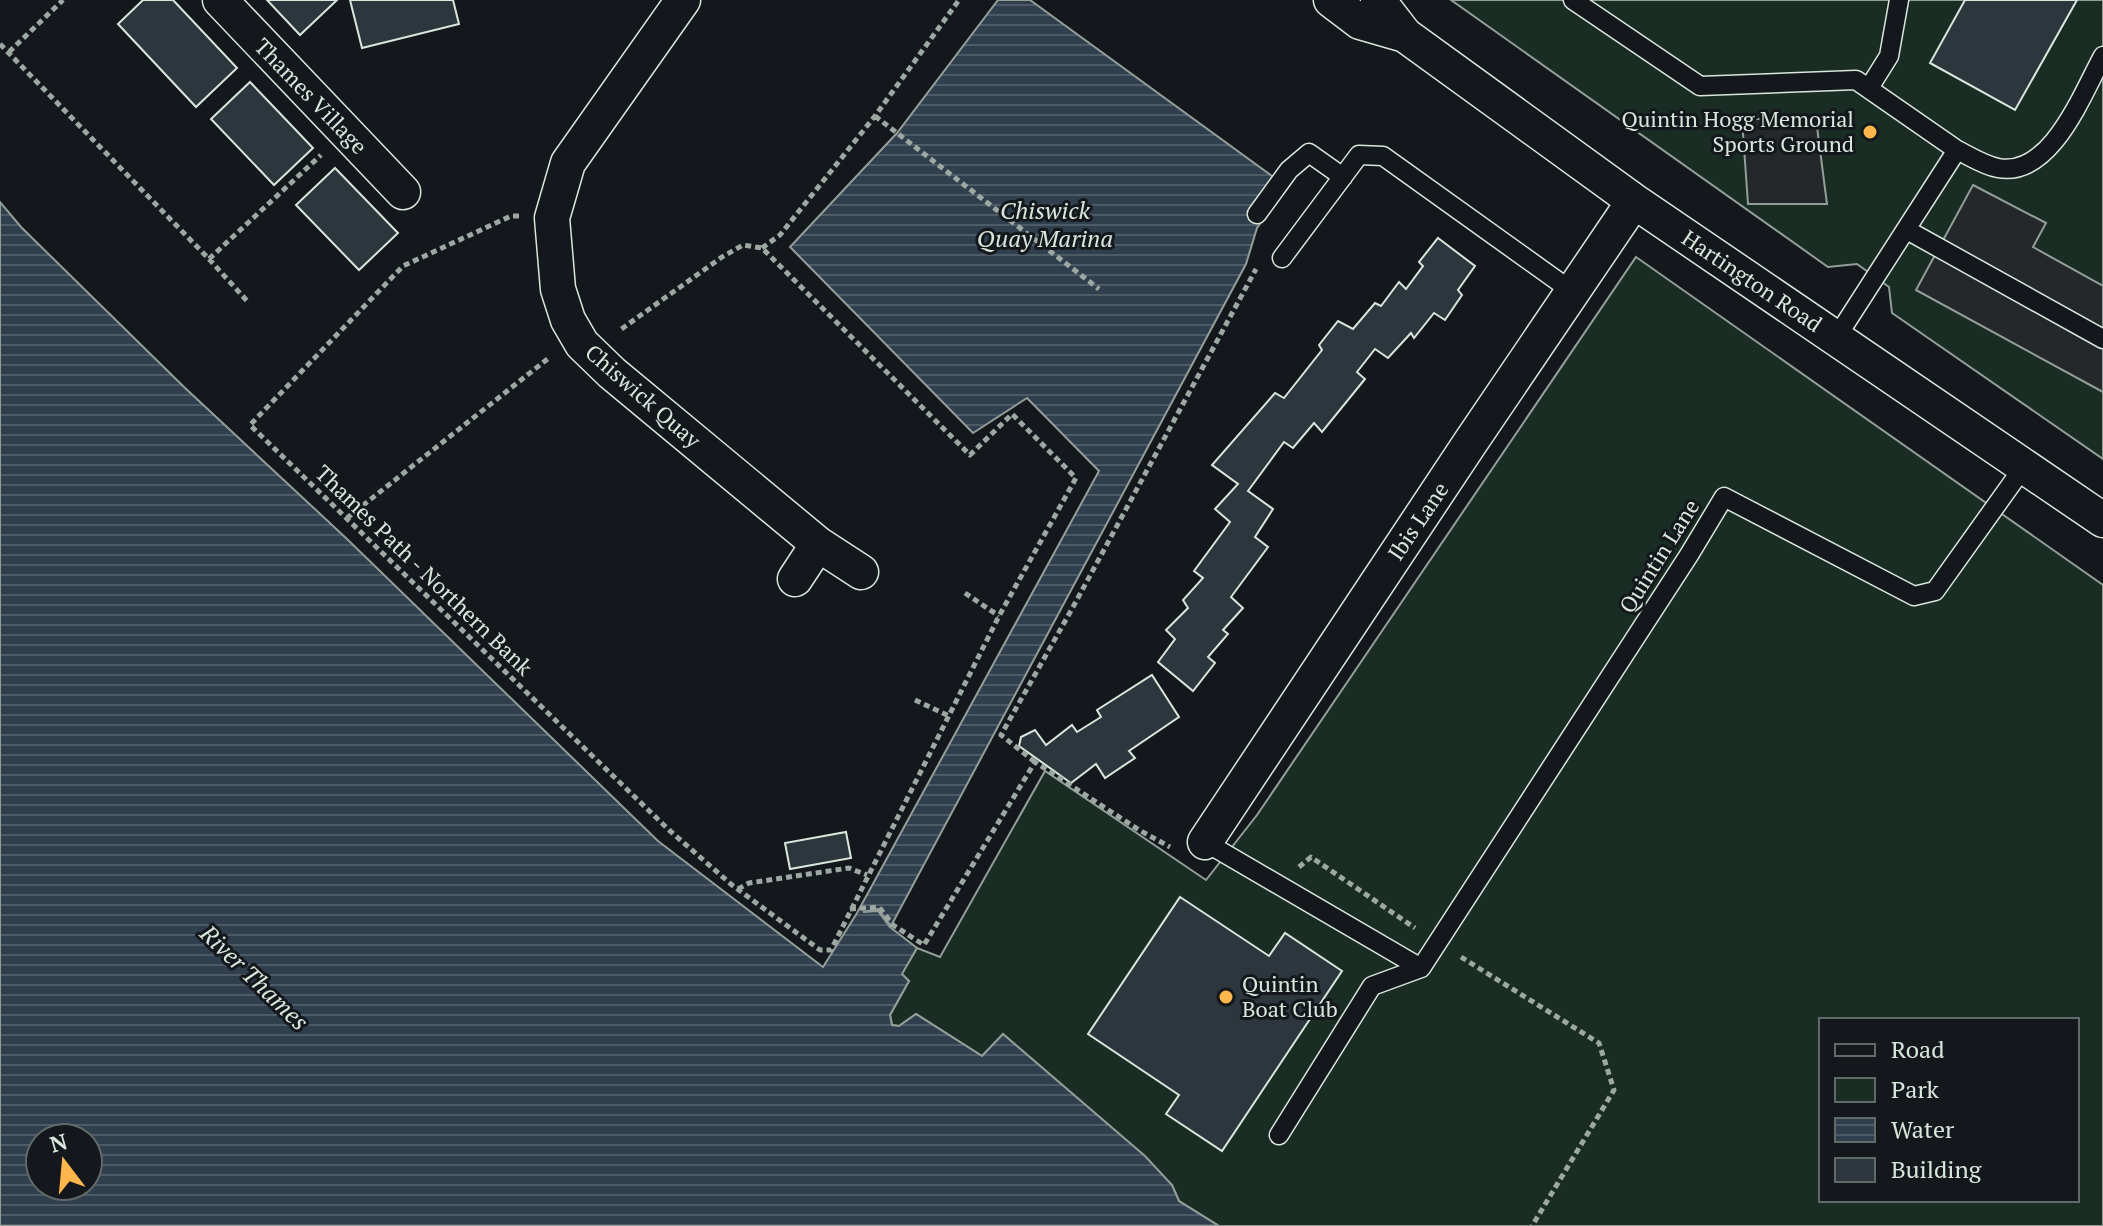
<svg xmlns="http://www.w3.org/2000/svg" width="2103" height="1226" viewBox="0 0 2103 1226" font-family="'PT Serif',serif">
<defs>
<pattern id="water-rules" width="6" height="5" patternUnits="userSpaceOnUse" patternTransform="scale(2)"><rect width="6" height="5" fill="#2f3f4d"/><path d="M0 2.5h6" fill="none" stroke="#4c5b66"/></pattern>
</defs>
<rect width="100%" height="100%" fill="#14181c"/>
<!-- green -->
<path fill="#1a2d24" stroke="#939e99" stroke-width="2" fill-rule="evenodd" d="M1451,0h652v459l-211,-146 -3,-26 -32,-23 -29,3z
M1636,257l467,328v641h-884l-40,-25 -7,-16 -169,-150 -21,21 -66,-42 -17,12 -7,-1 -2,-10 19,-34 -8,-7 16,-26 23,9 105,-186 161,109 51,-65zM1821,1020h256v180h-256z"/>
<!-- parking -->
<path fill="#24282b" stroke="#939e99" stroke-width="2" d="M1742,119h74l11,85h-79z
M1973,185l73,38 -13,24 70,39v106l-187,-102z"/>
<!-- water -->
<path fill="url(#water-rules)" stroke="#939e99" stroke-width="2" fill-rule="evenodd" d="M998,0h32l257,187 -30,41 -11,36 -355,662 -13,-17 -15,3 15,-1 12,16 27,21 -15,26 7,7 -19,34 2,10 7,1 17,-12 66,42 21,-22 142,122 27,29 7,16 40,25h-1219v-1024l21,25 163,160 163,152 311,302 165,126 34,-54 242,-442 -72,-73 -54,35 -183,-186 107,-114zM40,1138h48v48h-48z"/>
<!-- building -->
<path fill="#2c363c" stroke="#d8e6dc" stroke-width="2" d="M143,0h30l64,68 -41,39 -78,-83z
M267,0h70l-37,35z
M350,0h103l6,24 -97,24z
M1965,0h112l-62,110 -85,-47z
M250,82l63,66 -39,37 -63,-66z
M335,168l63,65 -39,37 -63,-65z
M1438,238l37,28 -17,24 4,5 -17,25 -11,-7 -20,25 -3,-5 -23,25 -13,-9 -18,23 8,7 -43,53 -8,-9 -21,25 -9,-6 -36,49 25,18 -18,28 13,10 -37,50 12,11 -20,22 5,4 -20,23 7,6 -22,28 -35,-29 17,-23 -9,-9 22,-22 -5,-8 20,-22 -9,-7 36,-49 -15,-13 23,-25 -26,-19 63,-72 9,5 38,-48 -3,-5 19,-24 15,8 22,-26 6,3 18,-24 7,7 17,-23 -4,-4z
M1152,675l27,42 -50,34 6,7 -30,20 -9,-14 -25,19 -52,-37 2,-9 14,-7 11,15 26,-20 5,7 24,-15 -4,-7z
M846,832l5,26 -61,11 -5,-26z
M1180,897l89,59 16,-23 57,38 -120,180 -56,-37 13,-19 -91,-61z"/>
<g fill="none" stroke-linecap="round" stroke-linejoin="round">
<defs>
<path id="lane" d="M1573,0l127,86 156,-6 101,70 -121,188
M1869,88l20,-32 10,-56
M1957,150c13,6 26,15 41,18 53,10 84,-74 105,-112
M1257,214l32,-44 20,-17 34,24
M1907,230l196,109
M1282,258l77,-103 24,1 190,136
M1205,842l216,126 -49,18 -93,149
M1421,968l268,-413 35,-58 190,99 21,-5 90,-126"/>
<path id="street" d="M220,0l183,192
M683,0l-115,163 -16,55 6,71 10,31 14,24 30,29 206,171 43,28
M1331,0l29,22 45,13
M1378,0l27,35 229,166 469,319
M795,579l23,-35
M1205,842l265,-399 164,-242"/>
</defs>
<!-- lane casing -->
<use href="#lane" stroke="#d8e6dc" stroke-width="21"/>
<!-- street casing -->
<use href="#street" stroke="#d8e6dc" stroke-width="37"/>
<!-- path -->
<path stroke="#9da8a2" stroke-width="5" stroke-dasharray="6 4" stroke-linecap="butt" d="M0,44l209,215 112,-104
M9,52l54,-52
M875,116l224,173
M519,216h-8l-108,50 -153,159 419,405 63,55 88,65h11l168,-334 77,-138 -64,-64 -42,41 -208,-207 -19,-3 -21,12 -102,73
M762,248l18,-13 95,-119 84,-116
M209,259l39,43
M347,518l203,-161
M965,593l34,23
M915,700l34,16
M1035,762l-34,-27 72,-128 183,-338
M1299,867l12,-10 104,71
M738,889l11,-6 100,-15 18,7
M850,909l29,-2 14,18 31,20 111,-183 104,68 31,17
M1461,957l138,86 15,47 -82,136"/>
<!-- lane -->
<use href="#lane" stroke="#14181c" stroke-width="18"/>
<!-- street -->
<use href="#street" stroke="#14181c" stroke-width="34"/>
</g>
<!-- markers -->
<g fill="#ffb74d" stroke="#14181c" stroke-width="3">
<circle cx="1870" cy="132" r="8"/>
<circle cx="1226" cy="997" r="8"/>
</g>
<g text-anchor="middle" stroke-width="6" stroke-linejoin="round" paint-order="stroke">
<!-- street labels -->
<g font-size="22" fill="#d8e6dc" stroke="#14181c">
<text transform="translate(311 96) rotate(46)" y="8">Thames Village</text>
<text transform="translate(1752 281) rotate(34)" y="8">Hartington Road</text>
<text transform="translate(643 396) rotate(41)" y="8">Chiswick Quay</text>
<text transform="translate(1418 521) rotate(-56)" y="8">Ibis Lane</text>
<text transform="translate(1659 556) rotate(-58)" y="8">Quintin Lane</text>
<text transform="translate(424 570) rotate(44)" y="8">Thames Path - Northern Bank</text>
</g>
<!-- poi labels -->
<g font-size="22" fill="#d8e6dc" stroke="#14181c" text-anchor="end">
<text x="1854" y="127">Quintin Hogg Memorial<tspan x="1854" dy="25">Sports Ground</tspan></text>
<text x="1242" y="992" text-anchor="start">Quintin<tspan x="1242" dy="25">Boat Club</tspan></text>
</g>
<!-- water labels -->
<g font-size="24" font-style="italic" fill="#d8e6dc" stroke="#14181c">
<text x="1045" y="219">Chiswick<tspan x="1045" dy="28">Quay Marina</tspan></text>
<text transform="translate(254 978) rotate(44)" y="8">River Thames</text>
</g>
</g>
<!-- legend -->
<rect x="1819" y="1018" width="260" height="184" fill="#14181c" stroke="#626a69" stroke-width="2"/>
<rect x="1835" y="1044" width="40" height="12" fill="#14181c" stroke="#626a69" stroke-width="2"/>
<text x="1891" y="1058" font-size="24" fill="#d8e6dc">Road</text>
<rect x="1835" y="1078" width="40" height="24" fill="#1a2d24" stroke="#626a69" stroke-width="2"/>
<text x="1891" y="1098" font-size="24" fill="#d8e6dc">Park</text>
<rect x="1835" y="1118" width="40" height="24" fill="url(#water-rules)" stroke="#626a69" stroke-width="2"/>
<text x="1891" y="1138" font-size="24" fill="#d8e6dc">Water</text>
<rect x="1835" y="1158" width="40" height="24" fill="#2c363c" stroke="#626a69" stroke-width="2"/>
<text x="1891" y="1178" font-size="24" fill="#d8e6dc">Building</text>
<!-- north arrow -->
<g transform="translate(64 1162) rotate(344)"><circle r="38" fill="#14181c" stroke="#626a69" stroke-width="2"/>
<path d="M0-6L14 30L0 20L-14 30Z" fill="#ffb74d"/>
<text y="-12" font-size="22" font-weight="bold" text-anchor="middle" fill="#d8e6dc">N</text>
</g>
</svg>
